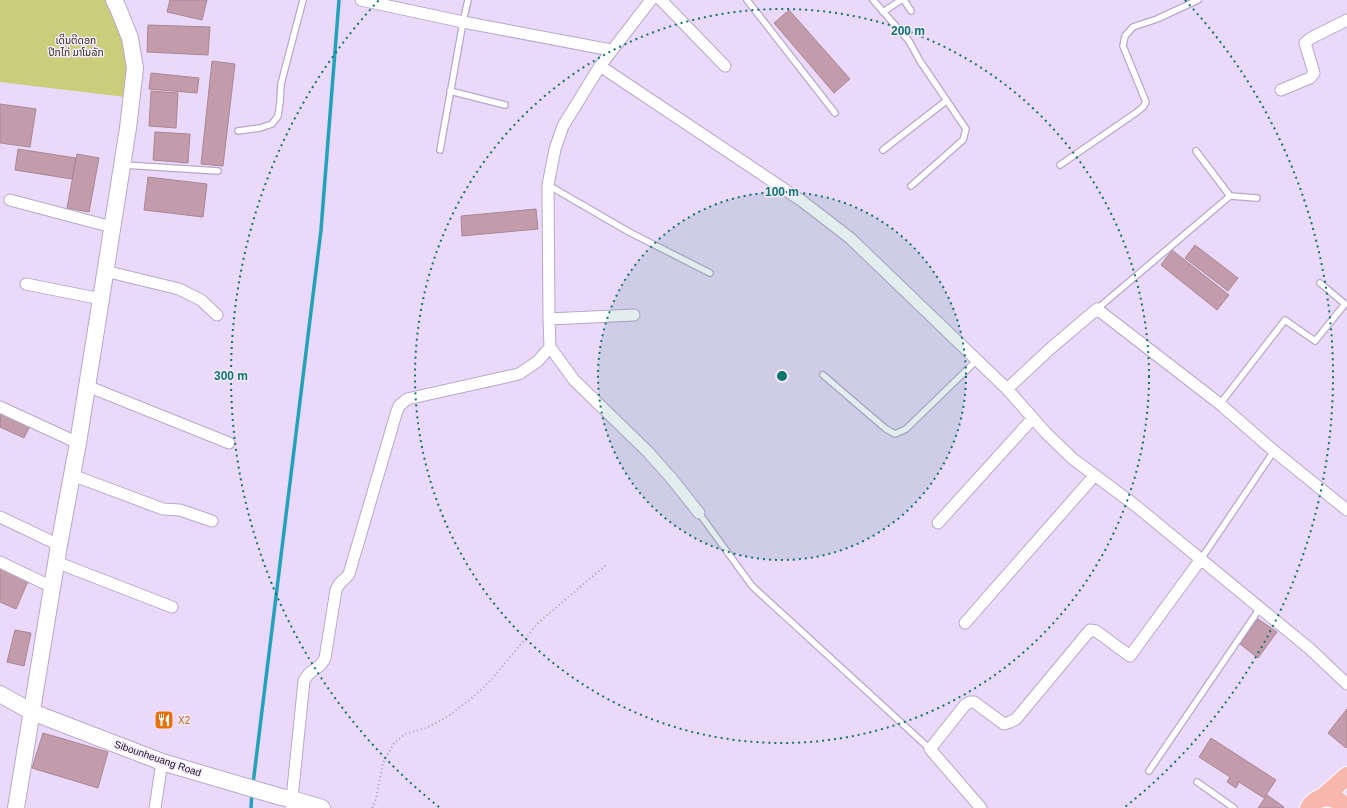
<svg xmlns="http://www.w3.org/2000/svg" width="1347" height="808" viewBox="0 0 1347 808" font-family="Helvetica,'Noto Sans Lao',sans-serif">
<rect width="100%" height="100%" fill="#ead9fa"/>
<!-- green -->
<path fill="#cace7a" d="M0,0h109l6,12 15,54 -5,31 -125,-15z"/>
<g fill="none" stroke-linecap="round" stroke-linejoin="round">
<!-- stream -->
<path stroke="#23a2b9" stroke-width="3.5" d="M253,784l68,-554 18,-230
M251,808l1,-16"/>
</g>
<!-- building -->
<path fill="#c29caa" stroke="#ab8693" d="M170,0h37l-5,20 -35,-8z
M789,10l61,69 -16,14 -60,-70z
M148,25l62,2 -2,28 -61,-3z
M212,61l23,3 -12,102 -22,-2z
M151,73l48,5 -2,15 -48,-4z
M151,91l27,2 -2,35 -27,-2z
M0,104l36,5 -6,38 -30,-4z
M155,132l35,2 -2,29 -35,-3z
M18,149l58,9 -4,21 -57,-9z
M77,154l22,4 -10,54 -22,-4z
M148,177l59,7 -4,33 -59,-7z
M536,209l2,20 -76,7 -1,-20z
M1195,245l43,33 -10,13 -43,-33z
M1172,250l57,45 -12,15 -56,-45z
M1,412l29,14 -6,12 -24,-11z
M0,567l29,12 -13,30 -16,-7z
M1258,619l19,13 -19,26 -18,-14z
M15,630l16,3 -7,33 -17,-4z
M1347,709v38l-1,1 -18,-15z
M43,733l65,19 -10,36 -66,-20z
M1211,738l65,42 -12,18 -25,-16 -3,6 -9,-6 3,-5 -31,-20z
M1267,795l17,12 -1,1h-25z"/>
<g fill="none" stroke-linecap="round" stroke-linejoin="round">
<defs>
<path id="lane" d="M747,0l88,113
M873,0l36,41 11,20 46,68 -3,11 -52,46
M904,0l7,11
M883,12l18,-12
M450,91l55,14
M238,131l22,-3 12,-4 6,-8 2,-14 1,-18 22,-84
M440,150l23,-128 5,-22
M883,150l63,-49
M1196,151l34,45
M124,165l94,6
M1060,165l77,-53 6,-5 3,-5 -23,-56 2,-10 8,-9 24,-8 41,-19
M548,185l81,47 81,41
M1097,309l133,-113 27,2
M823,375l63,54 9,5 11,-5 71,-69
M1220,404l65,-84 30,21 30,-37 -25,-21
M699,513l53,73 178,163
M1201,559l73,-108
M1149,771l111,-163
M1197,782l37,26"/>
<path id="street" d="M361,0l102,22 148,28
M661,0l64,66
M600,66l202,135 48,37 157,151 39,44 27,26 63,47 174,143 37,35
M1281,90l29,-12 4,-5 -9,-30 6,-5 36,-18
M10,200l102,27
M105,271l74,18 22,11 16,15
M26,284l75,15
M549,319l85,-4
M550,347l24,33 74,72 24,27 27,34
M87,386l142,57
M1007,389l44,-41 46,-39 123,95 54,47 73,59
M0,407l78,36
M72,475l91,34 17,1 32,11
M0,517l59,28
M938,523l95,-105
M0,562l52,25
M56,562l116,45
M965,623l130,-148
M155,808l7,-46
M291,808l13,-127c6,-14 15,-9 21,-23l11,-68c4,-10 8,-9 13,-16l47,-160 3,-8 8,-7 112,-25 19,-13 12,-14 -1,-28 -1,-134 7,-36 8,-23 37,-60 51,-66
M981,808l-51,-59 35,-44 5,-3h4l30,22 6,-2 6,-3 74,-89 6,1 34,25 71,-97"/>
<path id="secondary" d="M0,694l32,18 130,50 119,35 11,2 30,9
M16,808l43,-263 19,-102 23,-144 27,-171 7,-60 -5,-30 -12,-30 -4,-8"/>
<path id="primary" d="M1322,798l25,-22
M1309,808c9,-14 27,-14 36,0"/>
</defs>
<!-- lane casing -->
<use href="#lane" stroke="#b9a8c8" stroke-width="8"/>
<!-- street casing -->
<use href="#street" stroke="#b9a8c8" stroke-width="13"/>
<!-- secondary casing -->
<use href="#secondary" stroke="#b9a8c8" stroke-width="18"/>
<!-- primary casing -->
<use href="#primary" stroke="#fff" stroke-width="20"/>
<!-- path -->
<path stroke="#ab9db7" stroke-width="2" stroke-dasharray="1 3" stroke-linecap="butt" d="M372,808l4,-9 7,-36 11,-20 11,-9 21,-6 21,-11 26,-20 19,-18 47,-57 67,-57"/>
<!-- lane -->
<use href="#lane" stroke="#fff" stroke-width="5.5"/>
<!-- street -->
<use href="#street" stroke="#fff" stroke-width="11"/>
<!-- secondary -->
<use href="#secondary" stroke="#fff" stroke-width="16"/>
<!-- primary -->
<use href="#primary" stroke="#f8b6ac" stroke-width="18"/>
</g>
<!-- distance rings -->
<circle cx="782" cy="376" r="184" fill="#0f766e" fill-opacity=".12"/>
<g fill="none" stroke="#0f766e" stroke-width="2" stroke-dasharray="2 4">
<circle cx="782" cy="376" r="184"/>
<circle cx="782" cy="376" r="367"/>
<path d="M439 807A551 551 0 0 1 379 0M1185 0A551 551 0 0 1 1125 807"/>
</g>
<!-- icons -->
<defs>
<symbol id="restaurant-square" viewBox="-11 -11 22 22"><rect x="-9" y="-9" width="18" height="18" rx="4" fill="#e8710a" stroke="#f4e9fd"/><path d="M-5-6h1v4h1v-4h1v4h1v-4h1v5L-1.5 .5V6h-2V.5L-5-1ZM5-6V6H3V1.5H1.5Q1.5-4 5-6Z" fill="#fff"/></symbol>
</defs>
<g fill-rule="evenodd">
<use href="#restaurant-square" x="153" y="709" width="22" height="22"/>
</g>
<g text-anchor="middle" stroke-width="3" stroke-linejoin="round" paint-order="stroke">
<!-- park labels -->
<g font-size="10" fill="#31320d" stroke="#f4e9fd">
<text x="76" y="44">ເດີ່ນຕີດອກ<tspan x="76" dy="12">ປີກໄກ່ ມາໂນລັກ</tspan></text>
</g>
<!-- food labels -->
<g font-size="10" fill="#c56008" stroke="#f4e9fd" text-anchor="start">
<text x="178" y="724">X2</text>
</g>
<!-- street labels -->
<g font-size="10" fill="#19121e" stroke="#f4e9fd">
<text transform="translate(158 758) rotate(19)" y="4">Sibounheuang Road</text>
</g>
</g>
<circle cx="782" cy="376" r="6" fill="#0f766e" stroke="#f4e9fd" stroke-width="2"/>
<g font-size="12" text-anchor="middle" font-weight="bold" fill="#0f766e" stroke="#f4e9fd" stroke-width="3" stroke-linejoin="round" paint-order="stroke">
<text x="908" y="35">200 m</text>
<text x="782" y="196">100 m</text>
<text x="231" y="380">300 m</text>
</g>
</svg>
